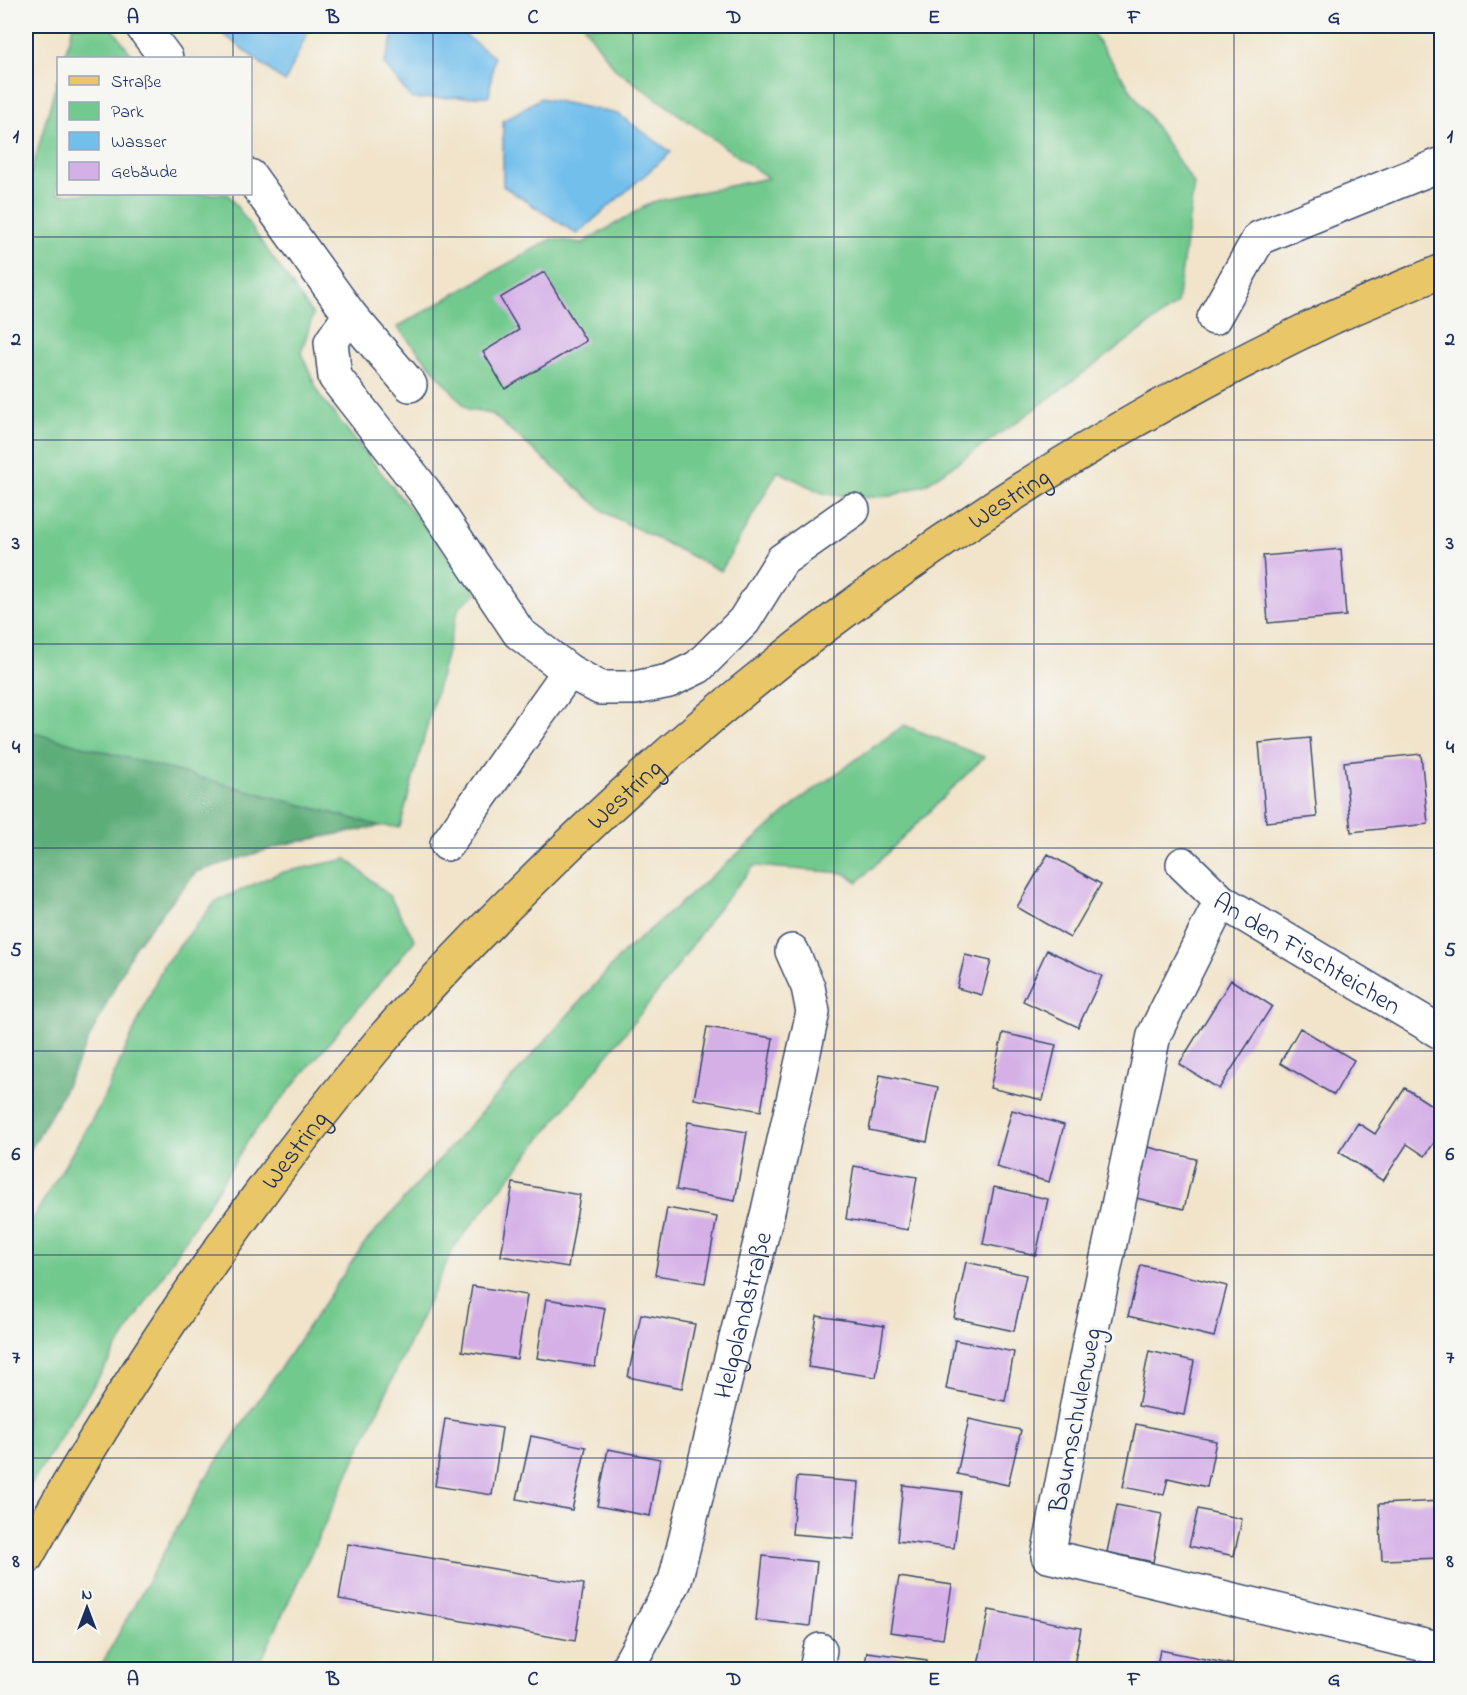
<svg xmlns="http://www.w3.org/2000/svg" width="1467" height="1695" viewBox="0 0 1467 1695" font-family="'Indie Flower',sans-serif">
<rect width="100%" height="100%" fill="#f6f6f2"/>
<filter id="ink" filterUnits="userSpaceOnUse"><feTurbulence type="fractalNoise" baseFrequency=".0167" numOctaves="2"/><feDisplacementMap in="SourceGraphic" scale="12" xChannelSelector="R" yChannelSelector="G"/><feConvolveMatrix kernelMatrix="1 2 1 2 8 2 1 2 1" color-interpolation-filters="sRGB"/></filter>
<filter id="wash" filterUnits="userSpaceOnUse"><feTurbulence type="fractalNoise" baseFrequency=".008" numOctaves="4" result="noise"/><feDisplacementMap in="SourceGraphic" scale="24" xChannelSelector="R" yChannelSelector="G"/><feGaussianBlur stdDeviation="1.35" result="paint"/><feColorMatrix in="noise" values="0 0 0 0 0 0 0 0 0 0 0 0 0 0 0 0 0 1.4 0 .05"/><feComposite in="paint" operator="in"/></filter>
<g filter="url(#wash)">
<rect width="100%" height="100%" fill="#f1e4cb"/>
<!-- green -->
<path fill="#72c98e" stroke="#467c76" stroke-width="1.5" d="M73,26h38l23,32h-70z
M584,26h504l106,158 -17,120 -163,120 -88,60 -35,12 -35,2 -34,-5 -44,-22 -57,100 -115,-58 -114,-99 -24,-4 -71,-83 154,-88 32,4 69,-41 116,-24 -153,-109z
M58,77v117h170l85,121 -12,38 19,43 157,197 -18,14 -59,220 -20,-1 -354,-95v-540z
M904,725l80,32 -126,125 -14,-9 -90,-7 -36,42 -46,66 -218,273 -197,422h-158l104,-187 161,-238 260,-292 177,-153z
M347,859l43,38 25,43 -164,196 -225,356v-262l74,-124 63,-140 53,-65 63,-28z"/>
<!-- forest -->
<path fill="#5dad79" stroke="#3c6e6c" stroke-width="1.5" d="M26,731l354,95 -94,18 -90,28 -61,74 -79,160 -30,51z"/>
<!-- water -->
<path fill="#72bfec" stroke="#4677a5" stroke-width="1.5" d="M213,26h96l1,1 -25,55z
M403,26h50l41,31 -5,39 -77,3 -28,-35 12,-37z
M541,98l77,16 53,38 -94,82 -74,-48v-65z"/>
<g id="blocks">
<!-- building -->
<path fill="#d5b0e7" d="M544,272l42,69 -81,48 -22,-37 36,-22 -19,-32z
M1341,549l5,67 -78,7 -5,-67z
M1310,738l7,79 -51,5 -7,-79z
M1421,754l7,70 -77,8 -7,-70z
M1048,854l53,30 -31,54 -53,-31z
M1047,950l55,26 -24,51 -55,-26z
M965,955l26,6 -9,34 -25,-7z
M1231,980l41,26 -53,83 -40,-25z
M707,1027l66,11 -12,73 -67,-12z
M1300,1028l54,32 -20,35 -54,-32z
M1003,1033l53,12 -13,55 -53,-12z
M880,1075l58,12 -11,55 -58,-12z
M1405,1088l37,24v19l-17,25 -18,-12 -24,37 -44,-29 19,-29 17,11z
M1012,1110l52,15 -15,57 -53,-15z
M688,1122l59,10 -12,69 -59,-11z
M1148,1147l48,12 -12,50 -48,-11z
M854,1166l63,11 -9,53 -62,-11z
M513,1183l67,12 -12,72 -67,-11z
M994,1187l54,12 -12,56 -53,-11z
M667,1208l50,9 -12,66 -50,-8z
M966,1262l60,13 -12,56 -60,-13z
M1141,1265l86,21 -13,51 -86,-21z
M472,1286l55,9 -10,64 -55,-8z
M546,1299l59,9 -10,59 -58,-9z
M641,1314l54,10 -13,64 -54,-11z
M817,1316l67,10 -8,51 -68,-10z
M955,1340l59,12 -9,49 -59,-12z
M1149,1351l45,10 -10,54 -46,-9z
M445,1419l57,9 -10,67 -57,-9z
M969,1419l52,11 -13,55 -51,-11z
M1136,1424l80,17 -9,46 -39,-9 -4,17 -41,-8z
M531,1436l55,11 -14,63 -55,-11z
M608,1449l52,10 -10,57 -53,-10z
M797,1477l62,5 -5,57 -62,-5z
M903,1485l58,7 -7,56 -57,-7z
M1442,1501v57l-60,2 -3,-56z
M1117,1505l45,9 -9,48 -46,-10z
M1198,1509l44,10 -8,37 -45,-10z
M348,1544l236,40 -9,57 -236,-42z
M763,1556l54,6 -7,64 -54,-6z
M899,1577l53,8 -9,54 -53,-7z
M989,1610l92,18 -8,42h-96z
M1160,1650l80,16 -1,4h-83z
M867,1652l60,8 -1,10h-62z"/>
</g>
</g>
<g filter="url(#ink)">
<use href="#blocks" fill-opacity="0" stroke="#3b4a6e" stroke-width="1.5"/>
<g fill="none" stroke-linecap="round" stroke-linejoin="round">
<defs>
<g id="minor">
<path d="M142,26l24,32"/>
<path d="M250,176l100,139 60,70"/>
<path d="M350,315l-19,27 4,35 90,115 94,141 50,38 31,17h35l34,-7 29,-14 46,-46 38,-61 71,-50"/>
<path d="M1214,318l45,-80 183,-74"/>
<path d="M447,844l122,-173"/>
<path id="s1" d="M1183,864l38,37 221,132"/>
<path d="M1221,901l-67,134 -65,308 -41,213 394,93"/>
<path id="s2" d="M626,1670l49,-89 93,-370 45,-199 -5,-25 -16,-36"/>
<path d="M816,1670l4,-20"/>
</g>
<g id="major">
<path id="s3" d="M26,1558c103,-184 218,-355 354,-516 47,-55 97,-107 148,-157 233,-233 507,-427 805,-568 36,-16 73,-31 109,-46"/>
</g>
</defs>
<!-- minor casing -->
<use href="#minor" stroke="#3b4a6e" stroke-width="36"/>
<!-- major casing -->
<use href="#major" stroke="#3b4a6e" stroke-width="36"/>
<!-- minor -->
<use href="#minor" stroke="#fff" stroke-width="33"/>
<!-- major -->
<use href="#major" stroke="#e9c769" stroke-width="33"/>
</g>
</g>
<!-- grid -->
<path fill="none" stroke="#1b2f5e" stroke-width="1.5" stroke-opacity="0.55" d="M233,26v32M433,26v1644M633,26v1644M834,26v1644M1034,26v1644M1234,26v1644M233,194v1476M26,237h1416M26,440h1416M26,644h1416M26,848h1416M26,1051h1416M26,1255h1416M26,1458h1416"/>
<g text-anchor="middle" stroke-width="6" stroke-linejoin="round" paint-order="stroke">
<!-- street labels -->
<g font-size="26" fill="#1b2f5e" stroke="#f6f6f2">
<text dy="9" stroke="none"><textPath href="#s3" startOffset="1461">Westring</textPath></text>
<text dy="9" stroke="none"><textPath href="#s3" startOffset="975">Westring</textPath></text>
<text dy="9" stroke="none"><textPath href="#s1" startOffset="154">An den Fischteichen</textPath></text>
<text dy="9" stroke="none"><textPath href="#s3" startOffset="489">Westring</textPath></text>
<text dy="9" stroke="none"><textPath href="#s2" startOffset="376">Helgolandstraße</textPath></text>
<text transform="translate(1074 1420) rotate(-79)" y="9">Baumschulenweg</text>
</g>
</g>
<!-- margin -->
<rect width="1467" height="1695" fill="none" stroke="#f6f6f2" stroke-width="66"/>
<!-- legend -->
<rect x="57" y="57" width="195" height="138" fill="#f6f6f2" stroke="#9ea6b7" stroke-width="1.5"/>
<rect x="69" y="76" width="30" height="9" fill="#e9c769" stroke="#9ea6b7" stroke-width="1.5"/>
<text x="111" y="87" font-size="18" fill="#1b2f5e">Straße</text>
<rect x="69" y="102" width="30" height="18" fill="#72c98e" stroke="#9ea6b7" stroke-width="1.5"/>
<text x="111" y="117" font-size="18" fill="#1b2f5e">Park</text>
<rect x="69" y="132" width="30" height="18" fill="#72bfec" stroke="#9ea6b7" stroke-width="1.5"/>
<text x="111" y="147" font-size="18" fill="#1b2f5e">Wasser</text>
<rect x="69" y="162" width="30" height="18" fill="#d5b0e7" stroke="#9ea6b7" stroke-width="1.5"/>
<text x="111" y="177" font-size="18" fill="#1b2f5e">Gebäude</text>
<!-- north arrow -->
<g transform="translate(87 1608)" stroke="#f6f6f2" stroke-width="4.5" paint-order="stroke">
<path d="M0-4.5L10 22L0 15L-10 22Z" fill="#1b2f5e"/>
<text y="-9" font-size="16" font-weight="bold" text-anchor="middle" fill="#1b2f5e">N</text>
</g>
<rect x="33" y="33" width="1401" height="1629" fill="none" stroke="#1b2f5e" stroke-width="2"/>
<g font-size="20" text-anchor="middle" font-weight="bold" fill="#1b2f5e">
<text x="133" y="23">A</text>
<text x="333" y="23">B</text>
<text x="533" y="23">C</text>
<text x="734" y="23">D</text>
<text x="934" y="23">E</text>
<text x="1134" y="23">F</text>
<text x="1334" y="23">G</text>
<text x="16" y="142">1</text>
<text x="1450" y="142">1</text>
<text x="16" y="345">2</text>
<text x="1450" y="345">2</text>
<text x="16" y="549">3</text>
<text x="1450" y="549">3</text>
<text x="16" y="753">4</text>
<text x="1450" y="753">4</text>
<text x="16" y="956">5</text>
<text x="1450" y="956">5</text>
<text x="16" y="1160">6</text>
<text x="1450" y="1160">6</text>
<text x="16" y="1363">7</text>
<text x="1450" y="1363">7</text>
<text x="16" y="1567">8</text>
<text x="1450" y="1567">8</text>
<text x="133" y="1685">A</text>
<text x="333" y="1685">B</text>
<text x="533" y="1685">C</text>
<text x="734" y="1685">D</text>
<text x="934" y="1685">E</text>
<text x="1134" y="1685">F</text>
<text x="1334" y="1685">G</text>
</g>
</svg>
